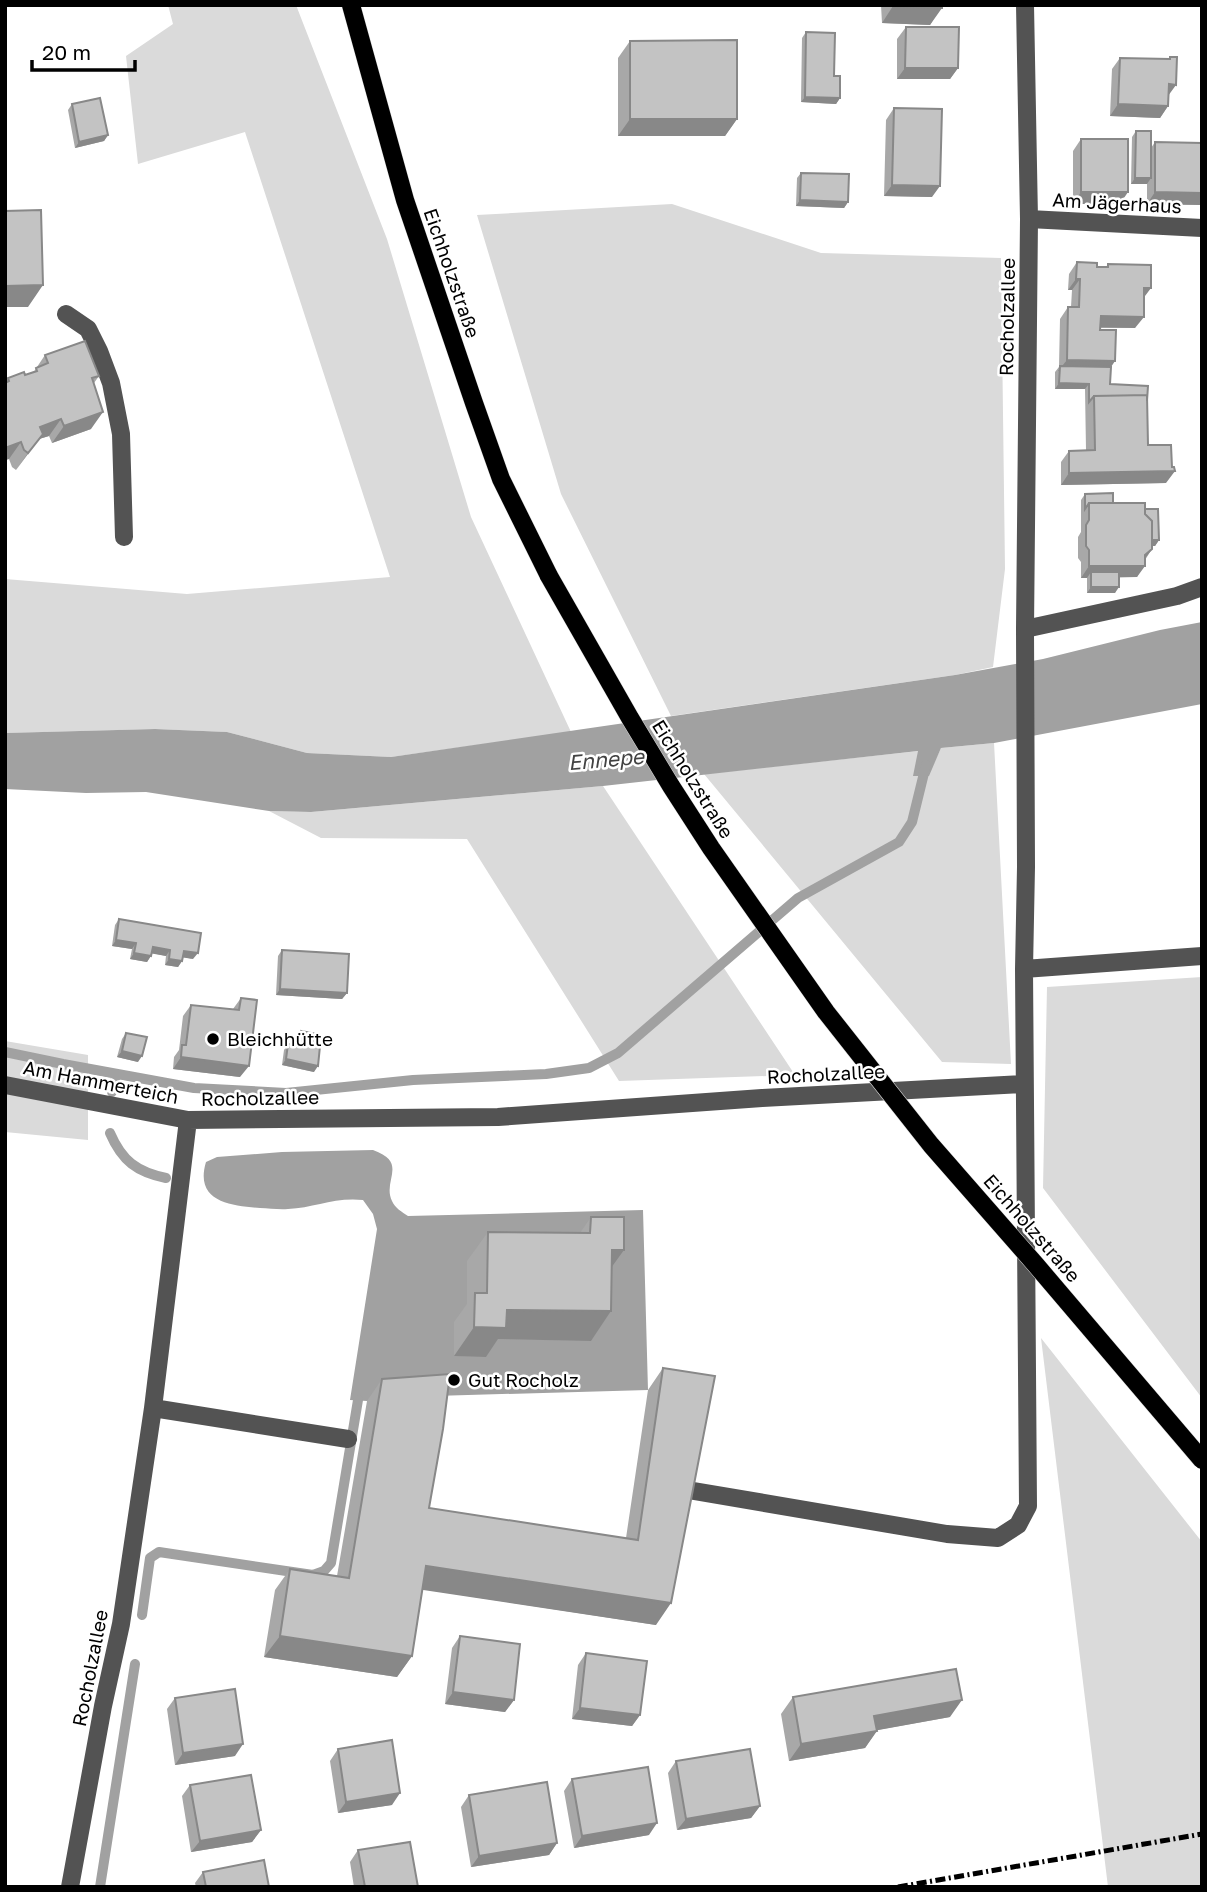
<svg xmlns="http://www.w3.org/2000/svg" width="1207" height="1892" viewBox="0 0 1207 1892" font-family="'Golos Text',sans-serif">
<rect width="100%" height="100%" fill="#fff"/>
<!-- green -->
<path fill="#dadada" d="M168,5h128l91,234 84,278 100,215 -180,25 -84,-4 -80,-21 -72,-3 -150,4v-154l182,15 203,-17 -145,-445 -107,32 -12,-108 47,-32z
M672,204l149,49 180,5 4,311 -12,98 -38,8 -284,41 -110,-222 -84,-279z
M994,743l17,321 -69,-2 -238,-288 215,-23 3,26 6,-1 13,-28z
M603,786l192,289 -176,6 -152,-242 -146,-1 -52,-27 42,1z
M1202,977v421l-159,-210 4,-201z
M5,1041l83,14v85l-83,-8z
M1041,1338l161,204v345h-94z"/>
<!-- water -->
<path fill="#a1a1a1" d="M1202,622v82l-208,39 -53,5 -12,28h-16l5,-25 -315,35 -292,26 -42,-1 -123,-19 -60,1 -81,-4v-56l150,-4 72,3 80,21 84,4 564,-82 88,-16 117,-29z
M373,1150c36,13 9,30 19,51 3,7 10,11 16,15l235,-6 5,180 -214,6 -67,5 -17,-1 27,-171 -4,-15 -10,-14c-29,-3 -49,8 -75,9 -9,1 -19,-1 -28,-1 -29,-2 -66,-6 -54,-46l11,-5 65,-5z"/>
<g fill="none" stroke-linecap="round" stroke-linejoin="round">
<!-- stream -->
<path stroke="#a1a1a1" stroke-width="10" d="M5,1052l58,12 131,24 92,5 127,-13 133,-6 43,-6 29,-15 180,-155 101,-56 13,-20 14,-57
M112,1092l4,-18
M110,1133c12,28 27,39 56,45
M142,1615l8,-57 9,-6 154,23 11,-4 7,-8 27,-163
M100,1887l35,-223"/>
<defs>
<path id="major" d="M351,5l54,195 69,203 27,76 48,97"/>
</defs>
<!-- major casing -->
<use href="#major" stroke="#dbdbdb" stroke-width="19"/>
<!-- minor -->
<path stroke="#535353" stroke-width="18" d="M1029,219l173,9
M66,314l22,15 11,22 12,32 10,51 3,103
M1025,629l152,-33 25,-9
M1024,969l178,-13
M5,1085l183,35 310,-3 264,-19 262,-14
M153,1408l195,31
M682,1489l265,45 51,4 20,-13 10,-19 -4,-537 2,-102 -1,-238 4,-410 -4,-214
M70,1887l33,-181 18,-82 32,-216 35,-288"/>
<!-- major -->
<use href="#major" stroke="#000" stroke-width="18"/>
<!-- rail -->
<path stroke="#000" stroke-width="5" stroke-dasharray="10 3.5 2 3.5" stroke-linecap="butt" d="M898,1887l304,-53"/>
<defs>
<path id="major-bridge" d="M549,576l81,142 41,68 40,62 115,164 105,133 105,120 166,195"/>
</defs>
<!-- major-bridge casing -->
<use href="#major-bridge" stroke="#dbdbdb" stroke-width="19" stroke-linecap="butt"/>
<!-- major-bridge -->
<use href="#major-bridge" stroke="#000" stroke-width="18"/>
</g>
<!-- wall -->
<path fill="#a8a8a8" d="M881,5h61l-12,20 -48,-2z
M906,27l52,41 -8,11h-53v-40z
M806,32l28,44 6,22 -4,6 -35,-2 1,-64z
M630,41l107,78 -12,17h-107v-78z
M1170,57l-2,49 -8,12 -50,-2 2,-47 8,-11 48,1z
M72,104l36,31 -4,6 -29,7 -7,-38z
M894,108l38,89 -48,-1 2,-76z
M1136,131l15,17 4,-6 47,1v62l-55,-1v-20h-16l1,-47z
M1081,139l39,65h-47v-53z
M801,173l47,29 -4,6 -48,-2 1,-28z
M1077,262l20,5h9l2,-3 36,33 -9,31h-35l11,39 -1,17 37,18 1,43 18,38 -105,2v-23l8,-11 17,-1 -1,-61h-30v-17l4,-5 1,-48 8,-12h3l1,-17h-4l1,-16z
M45,355l54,21 -5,7 -3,46 -39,14 -3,-7 -10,3 -23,31 -4,-3 -3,-8 -4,1v-78l3,-4 17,-3 8,-2z
M1085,494l28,9 32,6 14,31 -4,6h-3v3l-7,11 -8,17h-18l-4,16h-28v-15h-6v-16l-3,-4v-21l3,-5v-32z
M119,919l74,40 -10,-2 -1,4 -4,6 -13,-2 1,-9 -14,-3 -5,9 -17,-3 2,-10 -20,-3 3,-21z
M282,950l65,43 -5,6 -66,-4 2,-39z
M241,998l-1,79 -67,-8 1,-12 5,-7 4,-34 8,-11 42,4z
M301,1031l14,15 -1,26 -32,-7 2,-15 4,-6h7l2,-7z
M126,1033l12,29 -21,-5 5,-18z
M591,1217l21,50 -1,44 -20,30 -93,-2 -12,18 -32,-1v-34l13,-18v-43l21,-29 92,1z
M663,1368l-7,257 -234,-36 -10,67 -15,21 -133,-20 11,-67 15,-21 47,7 30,-175 15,-22 47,129 197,30 22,-148z
M460,1636l54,64 -9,12 -60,-8 7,-56z
M586,1653l54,62 -8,11 -60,-7 6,-54z
M793,1697l157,20 -73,13 -12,18 -76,13 -8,-47z
M175,1698l60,58 -60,9 -8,-56z
M338,1749l54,56 -54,8 -8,-52z
M676,1761l84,45 -9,12 -74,12 -9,-57z
M572,1779l77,56 -75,13 -10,-57z
M190,1785l71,45 -9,12 -61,10 -9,-56z
M469,1795l88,48 -8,12 -78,12 -10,-60z
M358,1850l60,37h-64l-4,-25z
M203,1872l66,15h-73l-1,-4z"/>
<!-- shaded-wall -->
<path fill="#888" d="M893,6l49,2 -12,17 -48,-2z
M905,68h53l-8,11h-53z
M1169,84l7,1 -8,11z
M805,97l35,1 -4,6 -35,-2z
M1118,104l50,2 -8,12 -50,-2z
M630,119h107l-12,17h-107z
M108,135l-4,6 -29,7 4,-6z
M1135,178h16l-4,6h-16z
M892,185l48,1 -8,11 -48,-1z
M1081,192h47l-8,12h-47z
M1155,192l47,1v12l-55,-1z
M800,200l48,2 -4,6 -48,-2z
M1076,279h4l-8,11h-4z
M43,285l-15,22h-23v-21z
M1144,288h7l-9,12z
M1101,316l43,1 -9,11 -42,-1z
M1067,360l48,1 -8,12 -49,-2z
M1059,383l30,1 -4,5h-30z
M103,412l-12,17 -39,14 12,-17z
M61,419l-12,17 -10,3 -23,31 12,-17 12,-26z
M21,442l-12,17 -4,1v-12z
M1175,471l-9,12 -105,2 8,-12z
M1148,540h11l-4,6h-11z
M1152,549l-8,11 1,6 -8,11 -46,1v-6l-4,6h-6l8,-12 56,-11z
M1091,587h28l-4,6h-28z
M116,940l20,3 -4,6 -20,-3z
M153,947l17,3 -4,6 -17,-3z
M184,951l14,2 -5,6 -13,-2z
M134,953l17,3 -4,6 -17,-3z
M169,959l13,2 -4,6 -13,-2z
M280,989l67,4 -5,6 -66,-4z
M122,1051l20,5 -4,6 -21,-5z
M181,1057l68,9 -9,11 -67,-8z
M286,1059l32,7 -4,6 -32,-7z
M612,1250h12l-21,29z
M507,1310l104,1 -20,30 -93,-2 -12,18 -32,-1 20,-29z
M426,1566l245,37 -15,22 -246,-37z
M280,1636l132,20 -15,21 -133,-20z
M453,1692l61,8 -9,12 -60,-8z
M962,1700l-12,17 -88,16 12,-17z
M580,1708l60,7 -8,11 -60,-7z
M877,1731l-12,17 -76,13 12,-17z
M243,1744l-8,12 -60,9 8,-12z
M400,1793l-8,12 -54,8 8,-11z
M760,1806l-9,12 -74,12 9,-11z
M657,1823l-8,12 -75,13 8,-12z
M261,1830l-9,12 -61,10 9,-11z
M557,1843l-8,12 -78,12 8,-11z"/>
<!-- building -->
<path fill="#c3c3c3" stroke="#888" stroke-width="2" d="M893,5h49v3l-49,-2z
M906,27h53l-1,41h-53z
M806,32l29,1 -1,43h6v22l-35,-1z
M737,40v79h-107v-78z
M1170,57h7l-1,28 -7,-1 -1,22 -50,-2 2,-46 50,1z
M100,98l8,37 -29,7 -7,-38z
M894,108l48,1 -2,77 -48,-1z
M1136,131h15v47h-16z
M1081,139h47v53h-47z
M1155,142l47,1v50l-47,-1z
M801,173l48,1 -1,28 -48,-2z
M41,210l2,75 -38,1v-75z
M1077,262l20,1v4h11v-3l43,1v23h-7v29l-43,-1 -1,14h16l-1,31 -48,-1 1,-53h11l1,-28h-4z
M85,341l14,35 -7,2 11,34 -39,14 -3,-7 -21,8 3,7 -15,19 -4,-3 -3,-8 -16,6v-65l4,-2 -1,-3 16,-6 1,3 12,-4 -1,-3 12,-5 -3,-8z
M1060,366l51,1 -1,17 38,2 -1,15v-6l-53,1 -5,6v-18l-30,-1z
M1147,395l1,50h23l1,22h2l1,4 -106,2v-22l26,-1 -1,-54z
M1113,493v10h-24l-4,6v-15z
M1089,503h56v11l7,7v28l-7,6v11h-56v-16l-3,-4v-21l3,-5z
M1145,509h13l1,31h-7v-19l-7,-7z
M1091,572h28v15h-28z
M119,919l82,14 -3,20 -14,-2 -2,10 -13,-2 1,-9 -17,-3 -2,9 -17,-3 2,-10 -20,-3z
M282,950l67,4 -2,39 -67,-4z
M241,998l16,2 -8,66 -68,-9 1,-12h4l5,-40 48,5z
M301,1031l16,3 -2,12h5l-2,20 -32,-7 2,-15h10z
M126,1033l21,4 -5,19 -20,-5z
M591,1217h33v33h-12l-1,61 -104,-1 -1,18 -32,-1 1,-34h12l1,-61 102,1z
M663,1368l52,8 -44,227 -245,-37 -14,90 -132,-20 10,-67 59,9 33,-199 68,-5 -7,55 -14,79 209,32z
M460,1636l60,8 -6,56 -61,-8z
M586,1653l61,8 -7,54 -60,-7z
M956,1669l6,31 -88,16 3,15 -76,13 -8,-47z
M235,1689l8,55 -60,9 -8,-55z
M392,1740l8,53 -54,9 -8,-53z
M750,1749l10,57 -74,13 -10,-58z
M648,1767l9,56 -75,13 -10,-57z
M251,1775l10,55 -61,11 -10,-56z
M547,1782l10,61 -78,13 -10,-61z
M410,1842l8,45h-53l-7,-37z
M264,1860l5,27h-63l-3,-15z"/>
<!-- markers -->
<g fill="#000" stroke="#fff" stroke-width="2.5">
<circle cx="213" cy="1039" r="7"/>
<circle cx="454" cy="1380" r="7"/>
</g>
<g text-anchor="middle" stroke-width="5" stroke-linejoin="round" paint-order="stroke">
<!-- street labels -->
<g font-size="19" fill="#000" stroke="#fff">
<text transform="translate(1117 203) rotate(3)" y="7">Am Jägerhaus</text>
<text transform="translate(452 273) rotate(71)" y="7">Eichholzstraße</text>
<text transform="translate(1007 317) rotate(-89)" y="7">Rocholzallee</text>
<text transform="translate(693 779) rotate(58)" y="7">Eichholzstraße</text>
<text transform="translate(826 1074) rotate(-3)" y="7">Rocholzallee</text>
<text transform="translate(101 1082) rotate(11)" y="7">Am Hammerteich</text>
<text transform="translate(260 1098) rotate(-1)" y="7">Rocholzallee</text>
<text transform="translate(1032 1228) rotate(49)" y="7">Eichholzstraße</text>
<text transform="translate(90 1668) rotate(-79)" y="7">Rocholzallee</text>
</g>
<!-- poi labels -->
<g font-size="19" fill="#000" stroke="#fff" text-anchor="start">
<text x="227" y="1046">Bleichhütte</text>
<text x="468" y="1387">Gut Rocholz</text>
</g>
<!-- water labels -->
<g font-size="21" font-style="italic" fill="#424242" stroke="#fff">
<text transform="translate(606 760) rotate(-5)" y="7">Ennepe</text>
</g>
</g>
<!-- border -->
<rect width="1207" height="1892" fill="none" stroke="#000000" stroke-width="14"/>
<!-- scale -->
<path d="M32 60v10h103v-10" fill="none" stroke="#000000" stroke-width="3.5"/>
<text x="42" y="60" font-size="21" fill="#000000" stroke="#ffffff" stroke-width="5" paint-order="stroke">20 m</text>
</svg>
